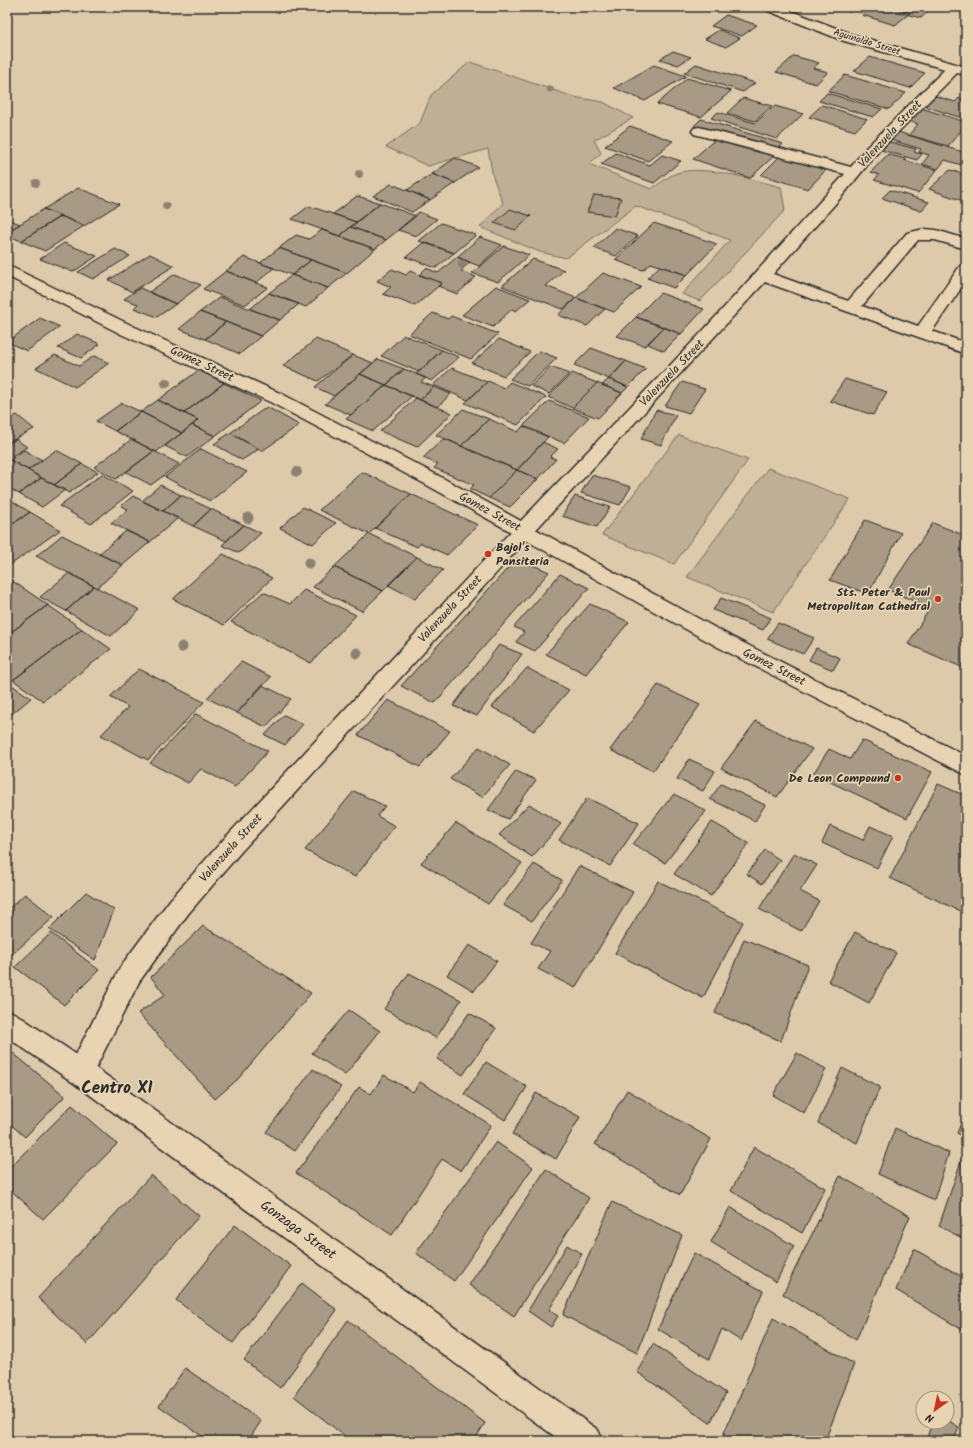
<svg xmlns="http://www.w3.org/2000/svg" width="973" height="1448" font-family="Kalam,sans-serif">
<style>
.green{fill:#bfaf95;stroke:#756d60}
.building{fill:#a89a84;stroke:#2b2b2b}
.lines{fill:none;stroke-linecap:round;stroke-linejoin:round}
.minor-casing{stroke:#2b2b2b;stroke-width:3}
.major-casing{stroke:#2b2b2b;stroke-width:3}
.minor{fill:#e8d4b2;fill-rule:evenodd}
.major{fill:#e8d4b2;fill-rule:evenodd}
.tree{fill:#8c8170}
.poi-dot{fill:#c8321e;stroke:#e8d4b2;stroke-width:1.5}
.labels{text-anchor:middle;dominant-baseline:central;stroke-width:3.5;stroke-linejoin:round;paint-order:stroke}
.far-street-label{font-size:10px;fill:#2b2b2b;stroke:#e8d4b2}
.street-label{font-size:12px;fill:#2b2b2b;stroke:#e8d4b2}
.poi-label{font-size:12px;font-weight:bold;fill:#2b2b2b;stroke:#e8d4b2;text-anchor:end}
.near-street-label{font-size:14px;fill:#2b2b2b;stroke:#e8d4b2}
.near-quarter-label{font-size:17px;font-weight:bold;fill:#2b2b2b;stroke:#e8d4b2}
</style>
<rect width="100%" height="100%" fill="#ddcaaa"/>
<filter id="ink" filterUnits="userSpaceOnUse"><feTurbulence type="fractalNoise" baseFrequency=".025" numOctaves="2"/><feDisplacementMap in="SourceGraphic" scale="8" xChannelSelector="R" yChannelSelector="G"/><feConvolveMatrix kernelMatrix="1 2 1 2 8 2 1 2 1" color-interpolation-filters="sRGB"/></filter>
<g filter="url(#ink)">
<path class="green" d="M 470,62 L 574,97 L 603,102 L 633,118 L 594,140 L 601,153 L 589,164 L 651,189 C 658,185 665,179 672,175 C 698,162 753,180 781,187 L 785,210 L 700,301 L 682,294 L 730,240 L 636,206 L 566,258 L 540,252 L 480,227 L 503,203 L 493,177 L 488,149 L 428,166 L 386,147 L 420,123 L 431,95 Z
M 679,435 L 748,460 L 674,564 L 602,535 Z
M 768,468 L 850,499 L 773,612 L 687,577 Z"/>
<path class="building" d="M 834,7 L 859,7 L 849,12 Z
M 872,7 L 890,7 L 910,13 L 895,25 L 862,15 Z
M 889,7 L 933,7 L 921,18 L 887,9 Z
M 726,15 L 757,25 L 742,36 L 711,26 Z
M 719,30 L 740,38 L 726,47 L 705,39 Z
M 673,51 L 691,57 L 678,65 L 660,59 Z
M 794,56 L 819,63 L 813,68 L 828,72 L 816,84 L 776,72 Z
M 870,57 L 925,73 L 910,88 L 854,71 Z
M 696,64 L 755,83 L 743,92 L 684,73 Z
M 654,65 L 686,76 L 645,101 L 614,88 Z
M 845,75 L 906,93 L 889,109 L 828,91 Z
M 687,78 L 731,91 L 701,117 L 657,104 Z
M 827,93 L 882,109 L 873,117 L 819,101 Z
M 936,96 L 955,102 L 959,98 L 966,101 L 966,115 L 962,118 L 924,106 Z
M 743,98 L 772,106 L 755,121 L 727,113 Z
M 822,105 L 867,119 L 855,131 L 809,117 Z
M 775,106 L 803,114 L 777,139 L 711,118 L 718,112 L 755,123 Z
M 921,108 L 966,122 L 966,125 L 948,146 L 909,135 L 918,124 L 909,121 Z
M 701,119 L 783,144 L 776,151 L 694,126 Z
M 630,126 L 673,141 L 648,161 L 605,146 Z
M 898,132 L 966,153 L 966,164 L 965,166 L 945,160 L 938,169 L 922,164 L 929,155 L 919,152 L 921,149 L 891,140 Z
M 719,136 L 775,155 L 750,178 L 693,159 Z
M 890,142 L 916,149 L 914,152 L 922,154 L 917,160 L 881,150 Z
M 616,153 L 650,165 L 662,155 L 681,161 L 654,183 L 601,164 Z
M 888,154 L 905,159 L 904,160 L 937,170 L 918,193 L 874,180 L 879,175 L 871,172 Z
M 781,155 L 827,169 L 808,189 L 761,175 Z
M 455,158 L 478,167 L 455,183 L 432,174 Z
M 950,170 L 966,175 L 966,202 L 929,189 Z
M 432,174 L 455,183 L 430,200 L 407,190 Z
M 391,184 L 407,190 L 430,200 L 412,212 L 373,196 Z
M 78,188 L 119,204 L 84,226 L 44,209 Z
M 890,190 L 929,202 L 921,211 L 882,198 Z
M 594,195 L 621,198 L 615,216 L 587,212 Z
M 357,196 L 380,203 L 356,222 L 333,214 Z
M 380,203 L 416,216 L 386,240 L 351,227 Z
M 309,206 L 333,214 L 356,222 L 340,236 L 292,219 Z
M 44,209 L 61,216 L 21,241 L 7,235 L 7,232 Z
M 510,209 L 531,216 L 516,230 L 494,223 Z
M 419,212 L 437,219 L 416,236 L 398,230 Z
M 61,216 L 84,226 L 45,251 L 21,241 Z
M 7,219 L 20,224 L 7,232 Z
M 441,223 L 476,235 L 454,253 L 419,241 Z
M 654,223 L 717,244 L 687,275 L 651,263 L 643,270 L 615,260 Z
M 351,227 L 386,240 L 375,249 L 340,236 Z
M 615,228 L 638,236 L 616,256 L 594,248 Z
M 322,230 L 375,249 L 347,273 L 279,248 L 296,235 L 309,239 Z
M 480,237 L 502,245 L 479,266 L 457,257 Z
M 424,242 L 454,253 L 436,268 L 406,257 Z
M 64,243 L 97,256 L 73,272 L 40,259 Z
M 504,246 L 529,255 L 498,282 L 472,273 Z
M 279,248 L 311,260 L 292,275 L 260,263 Z
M 115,249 L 130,256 L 93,279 L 78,272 Z
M 150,254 L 174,266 L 132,292 L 109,280 Z
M 244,257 L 260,263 L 274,268 L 256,283 L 226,271 Z
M 457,257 L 470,262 L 461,271 L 476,277 L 457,294 L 438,286 L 442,283 L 419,275 L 426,268 L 438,273 Z
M 533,259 L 564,270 L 546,286 L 576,298 L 563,309 L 502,286 Z
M 311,260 L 347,273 L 328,288 L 292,275 Z
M 660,266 L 687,275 L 674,288 L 647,278 Z
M 392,269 L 406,275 L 410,271 L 442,283 L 415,306 L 383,294 L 391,287 L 377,281 Z
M 226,271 L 256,283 L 268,287 L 245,305 L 203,289 Z
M 603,273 L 641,287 L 614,312 L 576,298 Z
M 175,274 L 201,285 L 176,304 L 149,292 Z
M 292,275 L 328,288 L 306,307 L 269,293 Z
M 496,286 L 530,299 L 516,311 L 512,309 L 493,327 L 462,315 Z
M 140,288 L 176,304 L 157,317 L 134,308 L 138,304 L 124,299 Z
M 269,293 L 299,304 L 280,320 L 250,309 Z
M 660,293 L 704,309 L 681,334 L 636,317 Z
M 220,297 L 250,309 L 280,320 L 261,336 L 200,312 Z
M 576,298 L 605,309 L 587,326 L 558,315 Z
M 200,312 L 226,322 L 205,339 L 179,329 Z
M 433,313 L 448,319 L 451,316 L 498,334 L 471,359 L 409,334 Z
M 636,317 L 664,327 L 645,346 L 617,336 Z
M 40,318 L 60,327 L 27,351 L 7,342 Z
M 226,322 L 261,336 L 240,354 L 205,339 Z
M 664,327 L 681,334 L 664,351 L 648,344 Z
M 77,334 L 100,344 L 81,358 L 58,348 Z
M 404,335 L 442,350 L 419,372 L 381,356 Z
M 316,339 L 353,355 L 318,381 L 283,366 Z
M 499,339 L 530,352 L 504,376 L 472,363 Z
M 591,348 L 626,361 L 609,379 L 574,365 Z
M 442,350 L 459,357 L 432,381 L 416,374 Z
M 539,351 L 557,358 L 528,386 L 510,379 Z
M 55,355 L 79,366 L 94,356 L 109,363 L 75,387 L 36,368 Z
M 353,355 L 373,363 L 334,396 L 315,387 Z
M 378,359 L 404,369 L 386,385 L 360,374 Z
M 626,361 L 646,369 L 628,387 L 609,379 Z
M 551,367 L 569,374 L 549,394 L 531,386 Z
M 452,368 L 487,382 L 468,400 L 433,385 Z
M 404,369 L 426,378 L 421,382 L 434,387 L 420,400 L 386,385 Z
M 199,370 L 224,383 L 184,413 L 158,400 Z
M 572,373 L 597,383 L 572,408 L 548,397 Z
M 360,374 L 386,385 L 351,415 L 325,404 Z
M 609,379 L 628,387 L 622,393 L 602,385 Z
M 845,379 L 887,392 L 873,415 L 830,401 Z
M 488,381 L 504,388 L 510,382 L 546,397 L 518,425 L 465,403 Z
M 682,382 L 705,389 L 689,413 L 665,406 Z
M 224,383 L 261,401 L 215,436 L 192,425 L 198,420 L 184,413 Z
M 597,383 L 622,393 L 598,418 L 572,408 Z
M 386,385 L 412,396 L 373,431 L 346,419 Z
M 434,387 L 451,394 L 437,407 L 420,400 Z
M 416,398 L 452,413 L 417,447 L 380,431 Z
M 158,400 L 198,420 L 182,433 L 141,412 Z
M 549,401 L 589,417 L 564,443 L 523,426 Z
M 122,403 L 141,412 L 115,431 L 96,421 Z
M 267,407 L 299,425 L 262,451 L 230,433 Z
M 463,409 L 489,419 L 461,446 L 436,435 Z
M 656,410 L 676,415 L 661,445 L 641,439 Z
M 141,412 L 182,433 L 156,452 L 115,431 Z
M 17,415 L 34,429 L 7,443 L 7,420 Z
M 489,419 L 518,432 L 523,426 L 548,437 L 517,470 L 461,446 Z
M 192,425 L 215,436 L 187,457 L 165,446 Z
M 230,433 L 259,449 L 242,460 L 214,444 Z
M 444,438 L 461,446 L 517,470 L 489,498 L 470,489 L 474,485 L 434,468 L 438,464 L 423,458 Z
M 16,439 L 27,447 L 7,459 L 7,445 Z
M 132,439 L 154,451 L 116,479 L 94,467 Z
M 543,442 L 558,449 L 550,457 L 556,459 L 538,479 L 517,470 Z
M 201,449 L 247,472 L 210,501 L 165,477 Z
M 24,450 L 42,460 L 28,470 L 10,460 Z
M 56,450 L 82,464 L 54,485 L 28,470 Z
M 154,451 L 179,464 L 151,485 L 126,472 Z
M 10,460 L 28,470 L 41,478 L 19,494 L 7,487 L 7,462 Z
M 82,464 L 98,472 L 69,493 L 54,485 Z
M 517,470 L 538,479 L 510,507 L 489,498 Z
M 362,472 L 411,494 L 369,534 L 319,510 Z
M 102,474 L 133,491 L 91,524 L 59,506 Z
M 592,475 L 631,487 L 620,505 L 581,493 Z
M 41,478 L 65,490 L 42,507 L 19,494 Z
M 160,485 L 181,495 L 163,511 L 142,501 Z
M 411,494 L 478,525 L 447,555 L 421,543 L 417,547 L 375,528 Z
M 181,495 L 211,509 L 193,526 L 163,511 Z
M 133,496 L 163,511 L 178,518 L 150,542 L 111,523 L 128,509 L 121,506 Z
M 575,496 L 610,507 L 597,527 L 562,516 Z
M 7,498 L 30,512 L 7,528 Z
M 303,507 L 336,523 L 313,544 L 280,528 Z
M 211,509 L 244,525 L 226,541 L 193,526 Z
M 30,512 L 60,530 L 10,565 L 7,563 L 7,528 Z
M 865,520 L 901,533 L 868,594 L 830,580 Z
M 933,523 L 966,536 L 966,669 L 908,644 L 930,608 L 888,590 Z
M 244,525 L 261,533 L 239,553 L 222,545 Z
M 126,531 L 150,542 L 123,565 L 99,554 Z
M 369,534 L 417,557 L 383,591 L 334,567 Z
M 62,535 L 99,554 L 123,565 L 97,588 L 36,556 Z
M 223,554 L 272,578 L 224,625 L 173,599 Z
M 417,557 L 443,570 L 415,599 L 388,585 Z
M 517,558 L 549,572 L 435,703 L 401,686 Z
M 334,567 L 383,591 L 362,611 L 313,587 Z
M 69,573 L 94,586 L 66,611 L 40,597 Z
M 560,574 L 589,588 L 535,651 L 516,642 L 524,632 L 514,627 Z
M 7,577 L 14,582 L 7,588 Z
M 14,582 L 48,605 L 7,635 L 7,588 Z
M 94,586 L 140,610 L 111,636 L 66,611 Z
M 304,590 L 356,615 L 311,663 L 231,622 L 263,592 L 290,604 Z
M 721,598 L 771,618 L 763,630 L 713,610 Z
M 590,604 L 629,622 L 586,674 L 546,654 Z
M 48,605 L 82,629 L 13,680 L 7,675 L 7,635 Z
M 778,623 L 814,638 L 803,654 L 767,639 Z
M 82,629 L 111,649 L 43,701 L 13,680 Z
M 499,645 L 522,654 L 477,716 L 453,706 Z
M 816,648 L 840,658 L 833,670 L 809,660 Z
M 241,662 L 271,677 L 237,713 L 207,698 Z
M 527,668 L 569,690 L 534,731 L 492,707 Z
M 139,669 L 204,702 L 148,760 L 101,735 L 128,707 L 110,697 Z
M 7,682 L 31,698 L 7,718 Z
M 262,685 L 291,699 L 266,727 L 237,713 Z
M 658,685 L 700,705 L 653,771 L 610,750 Z
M 388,700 L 450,731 L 420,767 L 358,735 Z
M 196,714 L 268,751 L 235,787 L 201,769 L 188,783 L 150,763 Z
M 284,715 L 303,724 L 285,745 L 265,735 Z
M 756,721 L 812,749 L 777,797 L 721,768 Z
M 862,740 L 932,772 L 907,818 L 813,774 L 829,749 L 850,759 Z
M 479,747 L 510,765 L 482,797 L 450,779 Z
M 689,759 L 715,771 L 703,791 L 677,779 Z
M 516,771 L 536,780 L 508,819 L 488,810 Z
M 721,784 L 765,805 L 755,821 L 710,799 Z
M 938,784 L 966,796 L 966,904 L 962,912 L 890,878 Z
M 354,791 L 385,806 L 377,816 L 395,826 L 355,877 L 305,850 Z
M 674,794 L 706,811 L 665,863 L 633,844 Z
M 587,798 L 639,823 L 610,866 L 559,840 Z
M 529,804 L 561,824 L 532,857 L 499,835 Z
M 712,822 L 749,843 L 711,896 L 674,874 Z
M 456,823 L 522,863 L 488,904 L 421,863 Z
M 830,826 L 863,840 L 870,826 L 893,836 L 877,868 L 822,843 Z
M 765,850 L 780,860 L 762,884 L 747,874 Z
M 794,853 L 817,865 L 800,891 L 819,901 L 801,931 L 759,909 Z
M 534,864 L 562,880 L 532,921 L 503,905 Z
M 579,866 L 633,892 L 575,988 L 538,969 L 550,951 L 531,943 Z
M 658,881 L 743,922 L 703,998 L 615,953 Z
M 86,892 L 114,910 L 95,960 L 49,929 Z
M 25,894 L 54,917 L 7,959 L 7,910 Z
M 203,926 L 311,993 L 238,1079 L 215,1099 L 138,1013 L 165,995 L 151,977 Z
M 855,932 L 896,953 L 869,1003 L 828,981 Z
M 51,933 L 99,970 L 64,1005 L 15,967 Z
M 744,939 L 808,965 L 781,1041 L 715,1013 Z
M 469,945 L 497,961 L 474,991 L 447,975 Z
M 409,973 L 461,1000 L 436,1038 L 384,1009 Z
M 349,1010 L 380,1031 L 345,1075 L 312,1053 Z
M 469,1013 L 496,1028 L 463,1075 L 437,1059 Z
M 7,1048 L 65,1096 L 25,1137 L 7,1121 Z
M 797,1053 L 826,1069 L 804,1113 L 773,1095 Z
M 486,1062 L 527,1087 L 505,1120 L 464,1094 Z
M 842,1068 L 880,1087 L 857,1143 L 818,1123 Z
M 313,1069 L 341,1087 L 295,1151 L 266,1132 Z
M 384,1075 L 413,1092 L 420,1082 L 491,1125 L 461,1171 L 442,1159 L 392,1235 L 296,1173 L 359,1087 L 371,1094 Z
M 627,1090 L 711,1139 L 680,1195 L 595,1144 Z
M 536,1093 L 580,1117 L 556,1159 L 512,1134 Z
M 72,1105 L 117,1144 L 43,1219 L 7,1187 L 7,1170 Z
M 966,1111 L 966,1138 L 957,1133 Z
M 895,1128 L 949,1153 L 934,1200 L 878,1174 Z
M 496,1142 L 533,1167 L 454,1281 L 416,1253 Z
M 754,1147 L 825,1188 L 802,1233 L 731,1191 Z
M 962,1158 L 966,1160 L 966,1240 L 939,1226 Z
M 546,1169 L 589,1198 L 514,1316 L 469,1285 Z
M 151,1175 L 199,1216 L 87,1344 L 38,1298 Z
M 840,1176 L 910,1216 L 856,1340 L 783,1294 Z
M 612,1202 L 682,1235 L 637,1353 L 563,1315 Z
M 730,1207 L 794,1246 L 776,1282 L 711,1242 Z
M 235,1225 L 291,1266 L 233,1343 L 176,1300 Z
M 567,1245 L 582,1254 L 549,1310 L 558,1316 L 551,1327 L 528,1311 Z
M 914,1249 L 966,1279 L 966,1332 L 896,1290 Z
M 694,1253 L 763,1291 L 741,1341 L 722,1329 L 709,1359 L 658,1329 Z
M 302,1283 L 337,1310 L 280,1388 L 244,1360 Z
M 773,1318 L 854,1364 L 825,1441 L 721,1440 Z
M 348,1320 L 485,1423 L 474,1441 L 351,1441 L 294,1396 Z
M 653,1344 L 726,1393 L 710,1423 L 637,1372 Z
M 185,1368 L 261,1421 L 248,1441 L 209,1441 L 159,1406 Z
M 947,1420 L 959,1427 L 954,1441 L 926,1441 L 932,1422 L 947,1422 Z
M 857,1435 L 867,1441 L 855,1441 Z"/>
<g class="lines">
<defs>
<path id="minor" d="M 764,7 L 781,7 L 854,35 L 966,67 L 966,75 L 957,73 L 877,153 L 843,195 L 773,274 L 848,301 L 907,233 L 924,229 L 936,230 L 966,239 L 966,249 L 935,240 L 918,240 L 862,306 L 918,326 L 960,266 L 966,264 L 966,281 L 932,331 L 966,343 L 966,354 L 765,282 L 530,536 L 240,853 L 188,914 L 139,982 L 89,1081 L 80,1084 L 71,1081 L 67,1072 L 121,966 L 170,900 L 224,839 L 516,526 L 701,333 L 845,174 L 694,134 L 692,131 L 694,128 L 699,127 L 851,167 L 867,147 L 945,69 L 844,41 L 766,10 Z"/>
<path id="major" d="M 7,265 L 135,327 L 282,394 L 439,476 L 732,637 L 966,756 L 966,775 L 718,647 L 425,484 L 270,402 L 123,335 L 7,276 Z
M 7,1010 L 16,1014 L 89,1063 L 598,1430 L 603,1441 L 561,1441 L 71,1081 L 7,1037 Z"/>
</defs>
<use href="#minor" class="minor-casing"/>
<use href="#major" class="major-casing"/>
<use href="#minor" class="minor"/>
<use href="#major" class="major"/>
</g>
<g class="tree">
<circle cx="550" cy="89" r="3.5"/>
<circle cx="359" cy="174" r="4"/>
<circle cx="36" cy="183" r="4"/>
<circle cx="166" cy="206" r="4"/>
<circle cx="462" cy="264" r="4.5"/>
<circle cx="166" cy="383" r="5"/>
<circle cx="297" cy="472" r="5"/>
<circle cx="248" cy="518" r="5.5"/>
<circle cx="309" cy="563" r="5.5"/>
<circle cx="182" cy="647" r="5.5"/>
<circle cx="357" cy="653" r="5.5"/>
</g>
</g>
<g class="poi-dot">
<circle cx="488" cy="554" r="4"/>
<circle cx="938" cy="599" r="4"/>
<circle cx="898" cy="778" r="4"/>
</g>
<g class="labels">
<g class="far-street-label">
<text transform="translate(867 42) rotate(17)">Aguinaldo Street</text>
</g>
<g class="street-label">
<text transform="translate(890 134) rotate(-47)">Valenzuela Street</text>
<text transform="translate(202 364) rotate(25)">Gomez Street</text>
<text transform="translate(672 373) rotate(-46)">Valenzuela Street</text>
<text transform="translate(490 512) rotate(29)">Gomez Street</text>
<text transform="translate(450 609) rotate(-47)">Valenzuela Street</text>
<text transform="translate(774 667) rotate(27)">Gomez Street</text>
<text transform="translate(231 848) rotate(-48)">Valenzuela Street</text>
</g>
<g class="poi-label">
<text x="496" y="547" text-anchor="start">Bajol's<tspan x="496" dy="14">Pansiteria</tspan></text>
<text x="930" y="592">Sts. Peter &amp; Paul<tspan x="930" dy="14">Metropolitan Cathedral</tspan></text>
<text x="890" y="778">De Leon Compound</text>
</g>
<g class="near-street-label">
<text transform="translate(298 1230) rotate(36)">Gonzaga Street</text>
</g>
<g class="near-quarter-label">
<text x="117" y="1088">Centro XI</text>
</g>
</g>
<rect width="973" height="1448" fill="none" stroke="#e8d4b2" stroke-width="24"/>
<rect x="12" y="12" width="949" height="1424" fill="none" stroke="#2b2b2b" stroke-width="1.5" filter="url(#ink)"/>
<g transform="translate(935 1410) rotate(213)"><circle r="19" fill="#e8d4b2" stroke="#9c907c"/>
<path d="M0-3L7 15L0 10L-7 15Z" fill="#c8321e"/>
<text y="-6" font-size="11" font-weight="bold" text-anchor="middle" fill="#2b2b2b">N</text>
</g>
</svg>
